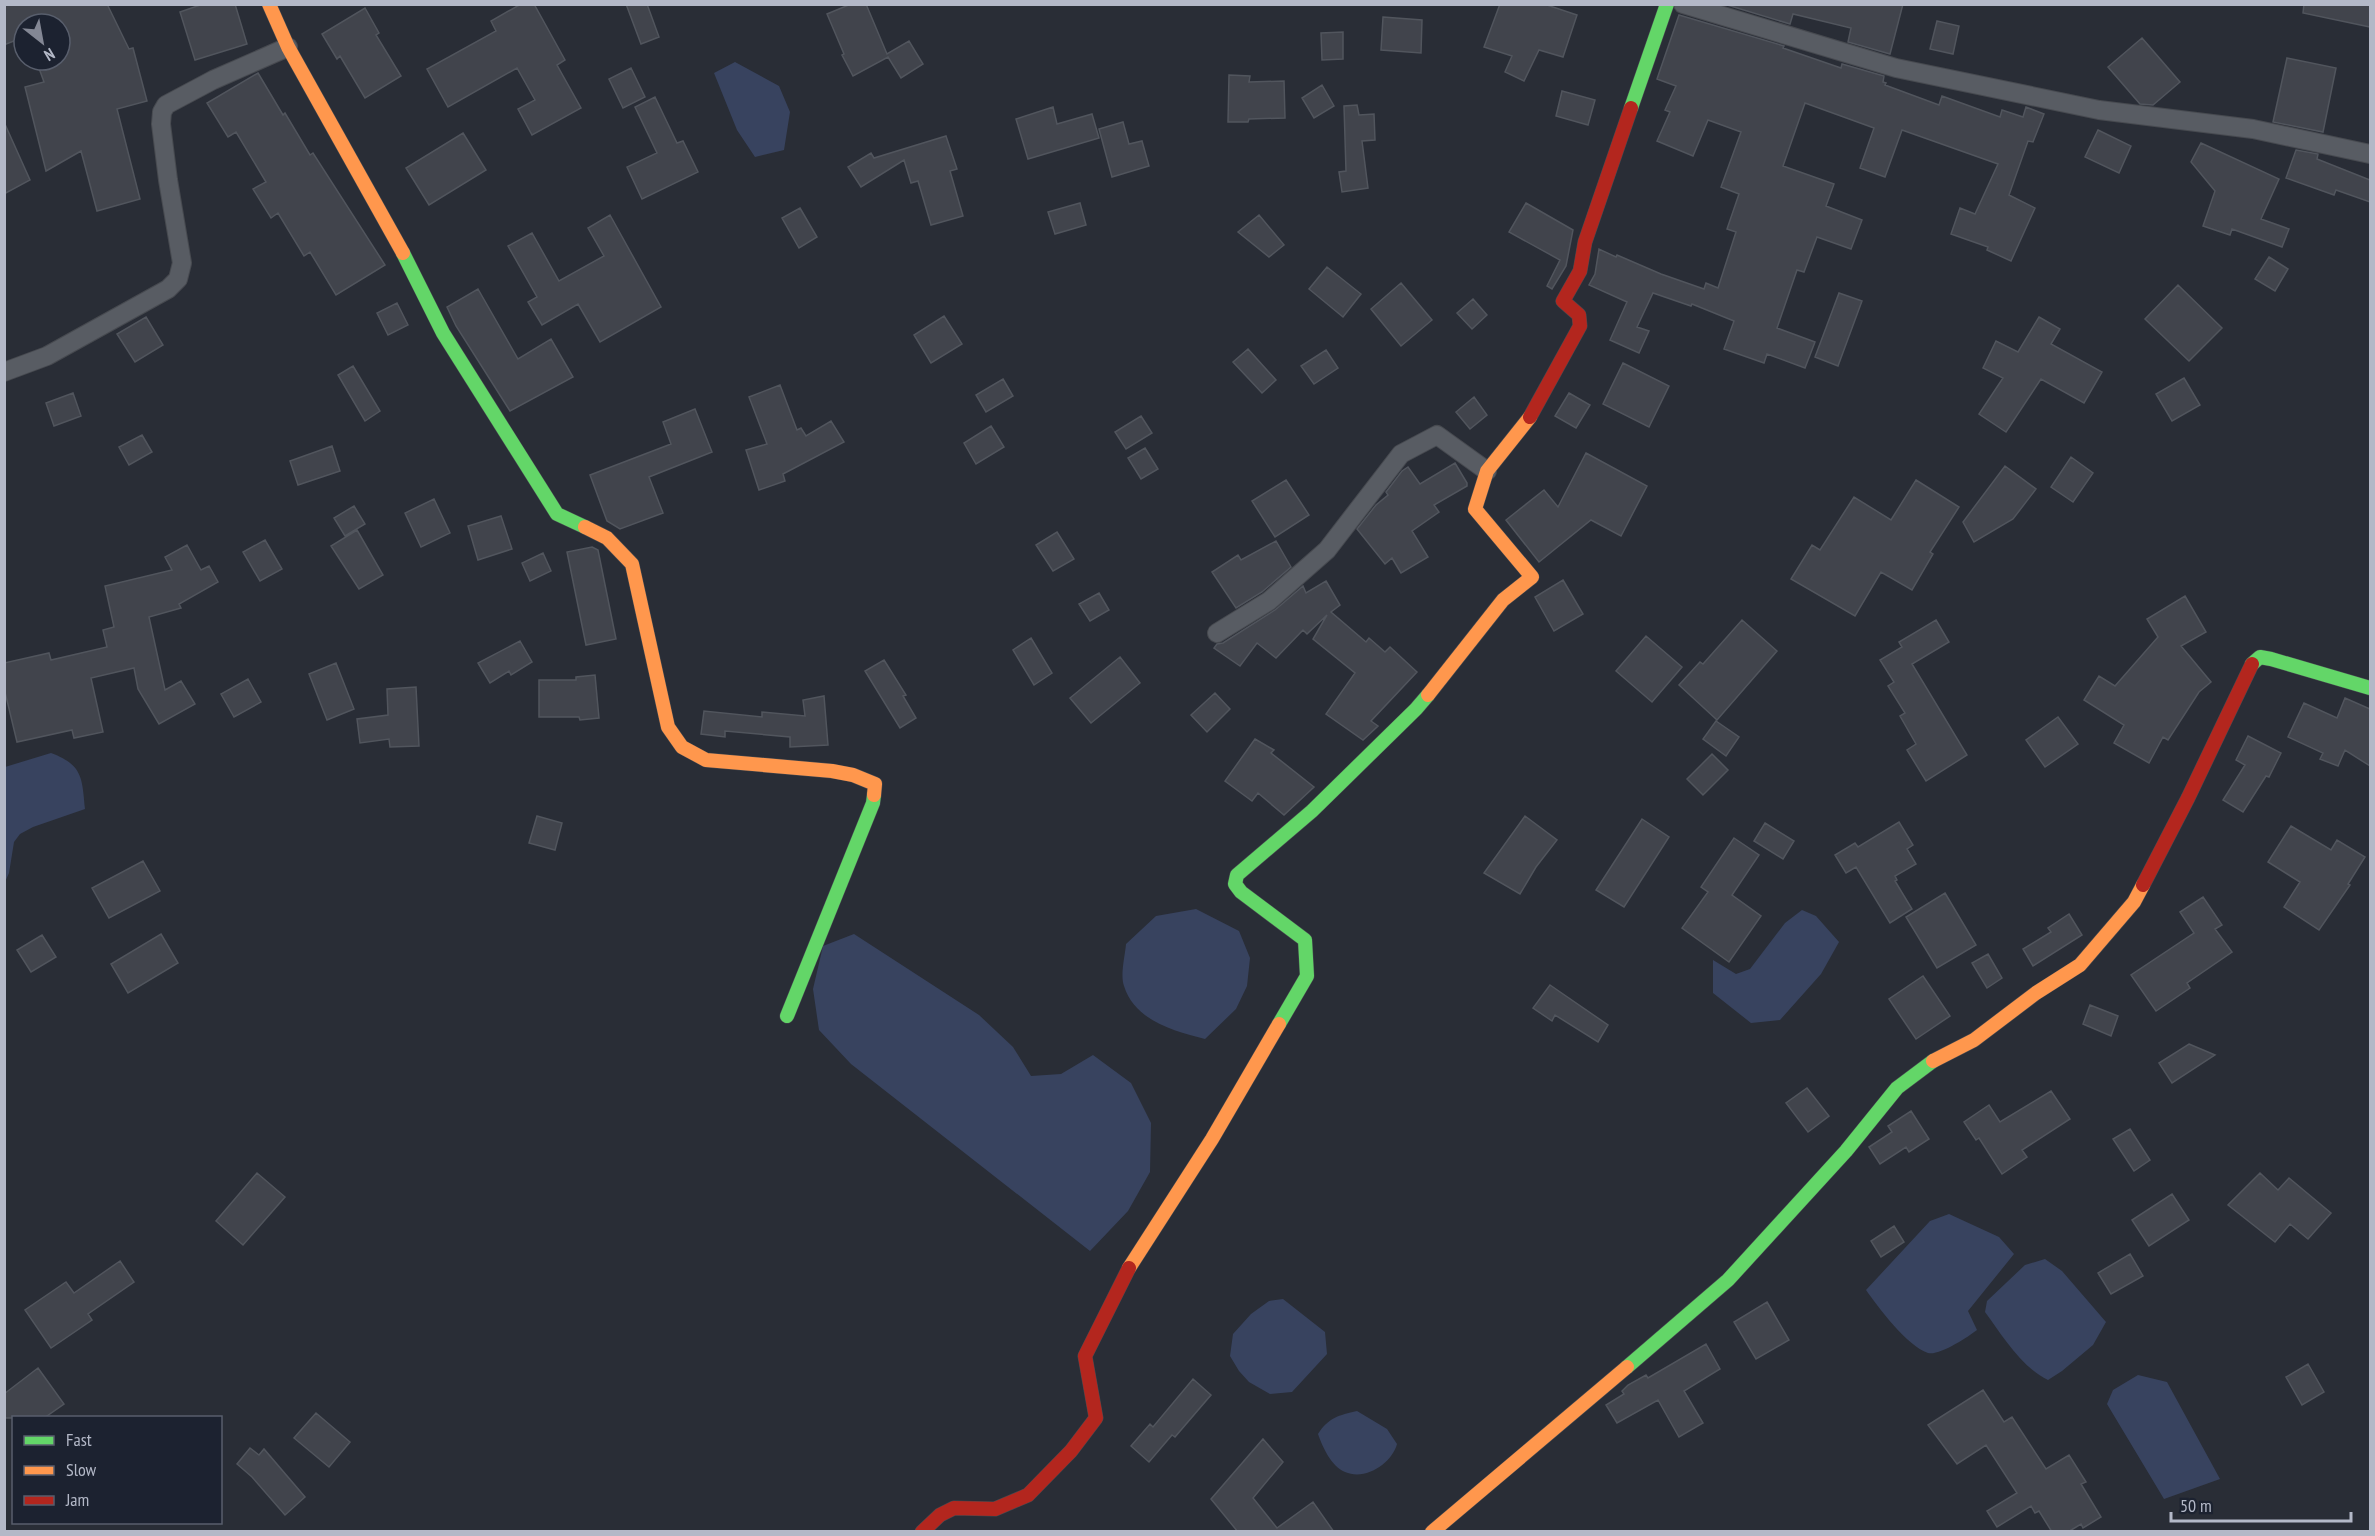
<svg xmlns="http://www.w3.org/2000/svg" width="2375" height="1536" font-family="'PT Sans Narrow',sans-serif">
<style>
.water{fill:#38435f}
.building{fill:#41444c;stroke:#51555d;stroke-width:1.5}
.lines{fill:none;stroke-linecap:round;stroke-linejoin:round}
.street-casing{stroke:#474a50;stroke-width:20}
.fast-casing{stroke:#474a50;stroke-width:15}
.slow-casing{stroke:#474a50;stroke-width:15}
.jam-casing{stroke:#474a50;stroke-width:15}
.street{stroke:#585c63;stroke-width:18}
.fast{stroke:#63d668;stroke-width:14}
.slow{stroke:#ff974d;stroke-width:14}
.jam{stroke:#b3261e;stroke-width:14}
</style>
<rect width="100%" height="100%" fill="#292d36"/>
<path class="water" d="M 735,62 L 779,86 L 790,112 L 784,150 L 755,157 L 737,130 L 714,73 Z
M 51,753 C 83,765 82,778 85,809 L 33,827 L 20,834 L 14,842 L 9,873 L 5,882 L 5,767 Z
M 1196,909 L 1239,931 L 1250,958 L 1247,986 L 1236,1009 L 1205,1039 C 1174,1031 1135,1021 1124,986 C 1120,975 1125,956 1126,944 L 1156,916 Z
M 1802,910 L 1816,916 L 1839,942 L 1821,974 L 1780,1020 L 1751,1023 L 1713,993 L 1713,960 L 1736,974 L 1750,969 L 1785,923 Z
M 854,934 L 979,1015 L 1013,1047 L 1031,1076 L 1061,1074 L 1093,1055 L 1131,1083 L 1151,1123 L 1150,1172 L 1128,1211 L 1090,1251 L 851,1064 L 819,1030 L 813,989 L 823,946 Z
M 1949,1214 L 1999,1237 L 2014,1254 L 1968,1311 L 1977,1330 C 1968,1337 1939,1356 1928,1353 C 1907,1346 1878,1307 1866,1290 L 1930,1221 Z
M 2045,1259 L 2062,1271 L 2106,1322 L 2093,1345 L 2062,1371 L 2048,1380 C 2021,1367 2002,1335 1985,1312 L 1987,1301 L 2025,1265 Z
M 1283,1299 L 1325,1332 L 1327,1354 L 1292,1392 L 1270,1394 L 1249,1382 L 1239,1371 L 1230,1356 L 1233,1334 L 1251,1314 L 1269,1301 Z
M 2138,1375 L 2167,1382 L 2220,1479 L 2164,1499 L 2107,1404 L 2113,1390 Z
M 1357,1411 L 1387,1429 L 1397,1444 C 1392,1463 1366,1481 1345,1472 C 1331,1466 1323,1448 1318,1434 C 1328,1418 1339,1415 1357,1411 Z"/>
<path class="building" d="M 4,4 L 107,4 L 129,49 L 133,48 L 147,101 L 117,109 L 140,199 L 97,211 L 81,151 L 46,171 L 25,87 L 44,82 L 36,60 L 60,60 L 60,24 L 24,24 L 24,37 L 4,45 Z
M 203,4 L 235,4 L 247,44 L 195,60 L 180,12 Z
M 521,4 L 534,4 L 565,60 L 557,65 L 581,108 L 532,135 L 518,109 L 535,100 L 517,68 L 448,107 L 427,69 L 496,31 L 491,21 Z
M 626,4 L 647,4 L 659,37 L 641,44 Z
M 851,4 L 866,4 L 887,54 L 909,41 L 923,64 L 901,78 L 888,57 L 853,76 L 842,55 L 844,54 L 827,14 Z
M 1500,4 L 1544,4 L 1577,15 L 1563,57 L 1539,50 L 1524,81 L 1505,72 L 1512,56 L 1484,47 Z
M 1724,4 L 1903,4 L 1890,54 L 1848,42 L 1851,28 L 1793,14 L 1790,24 Z
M 2304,4 L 2370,4 L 2370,27 L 2303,13 Z
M 365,8 L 379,33 L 376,35 L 401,76 L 365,98 L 340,56 L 337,59 L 322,34 Z
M 1679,15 L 1784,46 L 1783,48 L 1841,68 L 1842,64 L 1884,76 L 1883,82 L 1886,83 L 1885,85 L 1939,105 L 1942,96 L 2000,117 L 2002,110 L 2023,117 L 2026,107 L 2044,114 L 2033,142 L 2028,141 L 2009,195 L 2035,208 L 2011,261 L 1987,250 L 1988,247 L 1951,234 L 1960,208 L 1975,214 L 1998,164 L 1902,130 L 1885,177 L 1860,168 L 1874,128 L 1805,103 L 1783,166 L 1834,184 L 1826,206 L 1862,220 L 1851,249 L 1817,237 L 1804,272 L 1797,270 L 1777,328 L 1815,342 L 1805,368 L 1767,354 L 1764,363 L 1724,349 L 1734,321 L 1692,304 L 1691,306 L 1653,293 L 1637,327 L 1649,331 L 1639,353 L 1610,340 L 1627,302 L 1589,285 L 1595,274 L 1599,249 L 1616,257 L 1617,255 L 1661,274 L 1704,289 L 1706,283 L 1718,288 L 1736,232 L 1727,229 L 1739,194 L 1721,187 L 1741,132 L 1708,120 L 1693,156 L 1657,141 L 1670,112 L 1665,110 L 1676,86 L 1657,79 Z
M 1383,17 L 1422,20 L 1421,53 L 1381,50 Z
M 1937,21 L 1959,26 L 1953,54 L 1930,49 Z
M 1343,32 L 1343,59 L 1322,60 L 1321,33 Z
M 2142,38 L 2180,82 L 2153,105 L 2140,104 L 2108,67 Z
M 2287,58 L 2336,68 L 2323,132 L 2273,122 Z
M 631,68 L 645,97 L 623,108 L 609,79 Z
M 258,73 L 283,115 L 285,113 L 310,155 L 313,153 L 385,265 L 336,295 L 310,252 L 304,256 L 278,213 L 271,218 L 253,189 L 266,182 L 236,132 L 228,137 L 207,103 Z
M 1229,75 L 1250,76 L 1249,82 L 1284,81 L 1285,118 L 1249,119 L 1248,122 L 1228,122 Z
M 1322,85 L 1334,106 L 1314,118 L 1302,98 Z
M 1562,91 L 1595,100 L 1588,125 L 1556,116 Z
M 655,97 L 677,143 L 683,141 L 698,172 L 642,199 L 627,167 L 657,153 L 635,107 Z
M 1357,105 L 1359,115 L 1374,114 L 1375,140 L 1362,141 L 1368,188 L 1342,192 L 1339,172 L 1346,171 L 1344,106 Z
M 1053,107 L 1057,124 L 1092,114 L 1099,138 L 1028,159 L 1016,119 Z
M 4,122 L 30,180 L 4,194 Z
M 1123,122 L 1129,144 L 1142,141 L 1149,166 L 1112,177 L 1099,129 Z
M 2098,130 L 2131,146 L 2119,173 L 2085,157 Z
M 463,133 L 486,170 L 429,205 L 406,168 Z
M 946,136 L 957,169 L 950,171 L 963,216 L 931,225 L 918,181 L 911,183 L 904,160 L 861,187 L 848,167 L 871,153 L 874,158 Z
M 2201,143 L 2279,179 L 2261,219 L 2289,229 L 2282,247 L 2232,229 L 2230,235 L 2203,226 L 2215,191 L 2191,162 Z
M 2296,150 L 2318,154 L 2317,159 L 2370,180 L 2370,202 L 2336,190 L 2334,195 L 2286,178 Z
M 1080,203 L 1086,225 L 1055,234 L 1048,212 Z
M 1526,203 L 1573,230 L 1566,266 L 1552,289 L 1547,286 L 1560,260 L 1509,232 Z
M 800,208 L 817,237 L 799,248 L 782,218 Z
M 610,215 L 661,307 L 600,342 L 578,304 L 542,325 L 528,302 L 537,297 L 508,246 L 532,233 L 559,281 L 604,256 L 588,228 Z
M 1259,215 L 1284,245 L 1269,257 L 1238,232 Z
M 2269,257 L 2288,269 L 2275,291 L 2255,279 Z
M 1327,267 L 1361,294 L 1343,317 L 1309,289 Z
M 1401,283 L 1432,320 L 1401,346 L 1371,309 Z
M 2178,285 L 2222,328 L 2189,361 L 2145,319 Z
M 478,289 L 518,359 L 551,339 L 573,377 L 510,411 L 456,326 L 447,307 Z
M 1839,293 L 1862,301 L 1838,366 L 1815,357 Z
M 1473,299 L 1487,315 L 1472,329 L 1457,313 Z
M 397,303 L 408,325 L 388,335 L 377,313 Z
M 944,316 L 962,344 L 931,363 L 914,335 Z
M 146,317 L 163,345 L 135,362 L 117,334 Z
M 2039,317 L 2060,329 L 2051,344 L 2102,372 L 2084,403 L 2041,379 L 2006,432 L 1979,414 L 2003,378 L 1983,368 L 1996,341 L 2018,352 Z
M 1248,349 L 1276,380 L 1262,393 L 1233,362 Z
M 1326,350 L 1338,368 L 1314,384 L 1301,366 Z
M 1623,363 L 1669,386 L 1649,427 L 1603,404 Z
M 353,366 L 380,411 L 365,421 L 338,375 Z
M 2184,378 L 2200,405 L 2172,421 L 2156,394 Z
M 1003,379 L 1013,396 L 986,412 L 976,395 Z
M 780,385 L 797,430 L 801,428 L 806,436 L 831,421 L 844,442 L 783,474 L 785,481 L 759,490 L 746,450 L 767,444 L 749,397 Z
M 73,393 L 81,416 L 54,426 L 46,403 Z
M 1569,393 L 1590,405 L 1576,428 L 1555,416 Z
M 1474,397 L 1487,415 L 1470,429 L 1456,412 Z
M 695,409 L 712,452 L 649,477 L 663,513 L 620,529 L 607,521 L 590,475 L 671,444 L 663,422 Z
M 1141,416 L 1152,433 L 1126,449 L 1115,432 Z
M 991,426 L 1004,447 L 976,464 L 964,443 Z
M 142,435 L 152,452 L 129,465 L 119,447 Z
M 332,446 L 340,471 L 298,485 L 290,461 Z
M 1145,448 L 1158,469 L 1141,479 L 1128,458 Z
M 1586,453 L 1647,486 L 1621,536 L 1591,520 L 1539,562 L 1506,520 L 1544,490 L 1558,507 Z
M 2071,457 L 2093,473 L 2073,502 L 2051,487 Z
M 1455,463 L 1467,483 L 1467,486 L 1434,505 L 1439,512 L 1412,531 L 1428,557 L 1401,573 L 1392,558 L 1385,564 L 1357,529 L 1376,505 L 1388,495 L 1386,492 L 1402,471 L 1408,467 L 1420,484 Z
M 2005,466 L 2036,489 L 2013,519 L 1974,542 L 1963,522 Z
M 1286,480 L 1309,515 L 1275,537 L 1252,501 Z
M 1916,480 L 1959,507 L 1930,552 L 1933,554 L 1912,590 L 1881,572 L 1855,616 L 1791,579 L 1812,545 L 1820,550 L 1854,497 L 1891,520 Z
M 434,499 L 450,533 L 421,547 L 405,513 Z
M 354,506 L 365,524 L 345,536 L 334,518 Z
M 501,516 L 512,549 L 478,560 L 468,526 Z
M 357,530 L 383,575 L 359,589 L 331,546 Z
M 1057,532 L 1074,559 L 1053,571 L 1036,545 Z
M 265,540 L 282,569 L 260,581 L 243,552 Z
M 1276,541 L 1291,567 L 1262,592 L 1236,608 L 1212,572 L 1238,555 L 1241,560 Z
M 187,545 L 201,570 L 209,566 L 218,582 L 179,604 L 181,608 L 149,617 L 165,690 L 181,681 L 195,704 L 159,724 L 138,689 L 134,668 L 91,678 L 103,732 L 74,738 L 72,730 L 17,742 L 4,688 L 4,663 L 49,653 L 51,660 L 107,647 L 103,630 L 114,627 L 105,586 L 172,570 L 165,557 Z
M 592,547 L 598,550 L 616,639 L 586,645 L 567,552 Z
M 543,553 L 551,571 L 530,581 L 522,563 Z
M 1563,580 L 1583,614 L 1554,631 L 1535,597 Z
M 1326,581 L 1340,605 L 1331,612 L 1366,642 L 1369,638 L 1385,652 L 1390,647 L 1417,672 L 1371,721 L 1378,726 L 1363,740 L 1326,714 L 1355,673 L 1313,639 L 1327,615 L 1307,634 L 1303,630 L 1276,658 L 1257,643 L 1240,666 L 1214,648 L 1217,644 L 1223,643 L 1275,610 L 1303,586 L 1306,593 Z
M 1099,593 L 1109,610 L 1090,621 L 1079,604 Z
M 2185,596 L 2206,632 L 2181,646 L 2211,682 L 2199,692 L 2168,740 L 2163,737 L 2149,763 L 2114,743 L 2124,725 L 2084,700 L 2099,676 L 2115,686 L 2158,637 L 2147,619 Z
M 1742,620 L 1777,651 L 1717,720 L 1679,685 L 1700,662 L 1703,664 Z
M 1936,620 L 1949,642 L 1912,664 L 1967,755 L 1926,781 L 1907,750 L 1916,744 L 1900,716 L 1905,713 L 1888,686 L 1894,682 L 1880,660 L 1902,647 L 1899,642 Z
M 1646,636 L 1682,667 L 1652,702 L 1616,671 Z
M 1031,638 L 1052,673 L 1034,685 L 1013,650 Z
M 520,641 L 532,662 L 511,675 L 509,671 L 490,683 L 478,663 Z
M 1120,657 L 1140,683 L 1091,723 L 1070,698 Z
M 884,660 L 906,695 L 903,696 L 916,718 L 900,728 L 865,671 Z
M 336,663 L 354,709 L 327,720 L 309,674 Z
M 595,675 L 599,718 L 580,720 L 579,717 L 539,717 L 539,680 L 576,680 L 576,677 Z
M 248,679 L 261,702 L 234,717 L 221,694 Z
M 416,687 L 419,746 L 390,747 L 389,739 L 360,743 L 357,719 L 388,715 L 387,689 Z
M 1215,693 L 1230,709 L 1207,732 L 1191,715 Z
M 824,696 L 828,745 L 790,747 L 790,737 L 725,731 L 725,737 L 701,734 L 704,711 L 762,717 L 762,712 L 805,716 L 803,700 Z
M 2345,698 L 2370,709 L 2370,766 L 2345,750 L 2338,766 L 2320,759 L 2323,753 L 2288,737 L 2304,703 L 2337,718 Z
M 2058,717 L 2078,744 L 2045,767 L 2026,740 Z
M 1716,721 L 1739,737 L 1726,756 L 1703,739 Z
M 2248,736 L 2281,753 L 2269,777 L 2266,776 L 2243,812 L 2223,800 L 2245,765 L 2236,760 Z
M 1255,739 L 1274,750 L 1271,753 L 1314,787 L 1284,815 L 1258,793 L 1252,801 L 1225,781 Z
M 1712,754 L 1728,770 L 1703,795 L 1687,779 Z
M 537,816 L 562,823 L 555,850 L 529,843 Z
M 1525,816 L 1557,840 L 1536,867 L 1520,894 L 1484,873 Z
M 1642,819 L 1669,837 L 1624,907 L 1596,890 Z
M 1899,822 L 1913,845 L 1907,849 L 1916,864 L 1895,876 L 1897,880 L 1895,881 L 1912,909 L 1890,923 L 1856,867 L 1846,873 L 1835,855 L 1855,843 L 1858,847 Z
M 1765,823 L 1794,841 L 1783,859 L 1754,841 Z
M 2291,826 L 2331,850 L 2337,840 L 2365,857 L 2348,884 L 2350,885 L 2319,930 L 2284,907 L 2300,882 L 2268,862 Z
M 1734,838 L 1759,855 L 1732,895 L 1761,916 L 1729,962 L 1682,928 L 1708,892 L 1701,887 Z
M 143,861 L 160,891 L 109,918 L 92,888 Z
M 1945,893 L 1976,945 L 1937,968 L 1906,917 Z
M 2203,897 L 2222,925 L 2215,929 L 2232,952 L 2187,983 L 2190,988 L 2156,1011 L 2131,975 L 2194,933 L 2180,912 Z
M 2069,914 L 2082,935 L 2033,966 L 2023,949 L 2051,932 L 2048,928 Z
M 161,934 L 178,963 L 128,993 L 111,964 Z
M 42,935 L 56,957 L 31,972 L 17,950 Z
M 1988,954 L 2002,978 L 1987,988 L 1972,963 Z
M 1923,976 L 1950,1016 L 1916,1039 L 1889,999 Z
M 1550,985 L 1608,1025 L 1598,1042 L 1555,1015 L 1552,1021 L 1533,1008 Z
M 2090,1005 L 2118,1016 L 2111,1036 L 2083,1024 Z
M 2189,1044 L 2215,1055 L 2172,1083 L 2159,1063 Z
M 1807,1088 L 1829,1116 L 1808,1132 L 1786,1103 Z
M 2051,1091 L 2070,1119 L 2022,1150 L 2027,1157 L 2002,1174 L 1979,1138 L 1976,1140 L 1964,1122 L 1989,1105 L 2000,1122 Z
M 1911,1111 L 1929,1139 L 1909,1152 L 1906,1147 L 1880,1164 L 1869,1147 L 1892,1132 L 1888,1126 Z
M 2130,1129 L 2150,1160 L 2134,1171 L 2113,1139 Z
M 257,1173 L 285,1197 L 243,1245 L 216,1221 Z
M 2260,1173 L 2278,1190 L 2289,1178 L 2331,1213 L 2308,1239 L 2290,1224 L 2275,1242 L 2228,1205 Z
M 2172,1194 L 2189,1220 L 2149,1246 L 2132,1220 Z
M 1894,1226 L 1904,1242 L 1881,1257 L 1871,1241 Z
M 2130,1254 L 2143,1276 L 2111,1294 L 2098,1273 Z
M 120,1261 L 134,1282 L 88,1314 L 92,1320 L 51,1348 L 25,1310 L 66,1282 L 74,1293 Z
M 1767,1302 L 1789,1340 L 1756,1359 L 1734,1322 Z
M 1706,1344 L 1720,1369 L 1684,1391 L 1703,1423 L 1679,1437 L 1658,1400 L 1617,1423 L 1606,1405 L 1624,1394 L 1622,1391 L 1628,1385 L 1646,1375 L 1648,1378 Z
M 2308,1364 L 2324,1392 L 2302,1405 L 2286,1377 Z
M 38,1368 L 64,1404 L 44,1418 L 4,1418 L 4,1394 Z
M 1193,1379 L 1211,1395 L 1175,1437 L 1172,1435 L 1149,1462 L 1131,1446 L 1150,1424 L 1153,1427 Z
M 1983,1390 L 2004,1422 L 2012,1417 L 2046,1469 L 2069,1455 L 2086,1482 L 2081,1484 L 2101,1517 L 2083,1528 L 2081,1524 L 2068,1532 L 2052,1532 L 2039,1511 L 2035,1513 L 2031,1506 L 1997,1527 L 1987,1511 L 2017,1493 L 1986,1445 L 1957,1464 L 1928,1425 Z
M 316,1413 L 350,1442 L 329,1467 L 294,1438 Z
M 1263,1439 L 1283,1462 L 1253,1498 L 1277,1528 L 1313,1502 L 1334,1532 L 1238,1532 L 1211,1499 Z
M 250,1448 L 259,1455 L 264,1449 L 305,1497 L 285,1515 L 252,1477 L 237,1464 Z"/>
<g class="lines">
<defs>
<path id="street" d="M 1683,4 L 1896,68 L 2099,110 L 2253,129 L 2370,154
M 4,372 L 47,356 L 168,289 L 178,279 L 182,263 L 168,180 L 161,124 L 162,112 L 166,105 L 213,80 L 288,47
M 1217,633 L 1269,601 L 1327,550 L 1401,454 L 1437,435 L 1487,471"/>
<path id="fast" d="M 1631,108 L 1667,4
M 403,253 L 443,333 L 557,514 L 585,527
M 2252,664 L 2260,657 L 2271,659 L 2370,688
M 787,1016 L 873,803 L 874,795
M 1279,1024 L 1307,976 L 1305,940 L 1241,892 L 1235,884 L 1237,875 L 1312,811 L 1416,709 L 1428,695
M 1627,1367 L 1728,1280 L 1846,1151 L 1897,1088 L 1933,1061"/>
<path id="slow" d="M 269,4 L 288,47 L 403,253
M 585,527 L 607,538 L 632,564 L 668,727 L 682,747 L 706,760 L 832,771 L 853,775 L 875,784 L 874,795
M 1428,695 L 1503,600 L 1532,577 L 1475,509 L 1487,471 L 1530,417
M 1933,1061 L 1974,1040 L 2036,993 L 2080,965 L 2134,902 L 2143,885
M 1129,1268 L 1212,1139 L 1279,1024
M 1432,1532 L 1627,1367"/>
<path id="jam" d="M 1530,417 L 1580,326 L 1579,315 L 1563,301 L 1580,271 L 1585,242 L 1631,108
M 2143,885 L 2188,798 L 2252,664
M 922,1532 L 940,1515 L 954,1508 L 995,1509 L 1028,1495 L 1071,1451 L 1096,1418 L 1085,1356 L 1129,1268"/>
</defs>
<use href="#street" class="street-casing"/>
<use href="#fast" class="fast-casing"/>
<use href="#slow" class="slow-casing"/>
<use href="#jam" class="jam-casing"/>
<use href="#street" class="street"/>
<use href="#fast" class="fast"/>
<use href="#slow" class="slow"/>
<use href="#jam" class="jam"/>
</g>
<rect width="2375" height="1536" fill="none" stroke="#b3b8c7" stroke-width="12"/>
<rect x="12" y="1416" width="210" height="108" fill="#1c2230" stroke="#585e6c" stroke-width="1.5"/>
<rect x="24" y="1436" width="30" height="9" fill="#63d668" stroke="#585e6c" stroke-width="1.5"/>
<text x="66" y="1446" font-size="18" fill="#b3b8c7">Fast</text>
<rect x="24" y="1466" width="30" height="9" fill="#ff974d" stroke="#585e6c" stroke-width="1.5"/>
<text x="66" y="1476" font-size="18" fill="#b3b8c7">Slow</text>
<rect x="24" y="1496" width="30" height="9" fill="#b3261e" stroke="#585e6c" stroke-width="1.5"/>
<text x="66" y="1506" font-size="18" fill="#b3b8c7">Jam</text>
<g transform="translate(42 42) rotate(149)"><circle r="28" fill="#1c2230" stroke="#585e6c" stroke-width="1.5"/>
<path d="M0-4.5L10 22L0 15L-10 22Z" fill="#838794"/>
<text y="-9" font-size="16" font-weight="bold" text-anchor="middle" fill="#b3b8c7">N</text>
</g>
<path d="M2171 1512v9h180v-9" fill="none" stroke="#b3b8c7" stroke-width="3"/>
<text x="2180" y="1512" font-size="18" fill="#b3b8c7" stroke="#1c2230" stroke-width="4.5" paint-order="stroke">50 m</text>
</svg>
